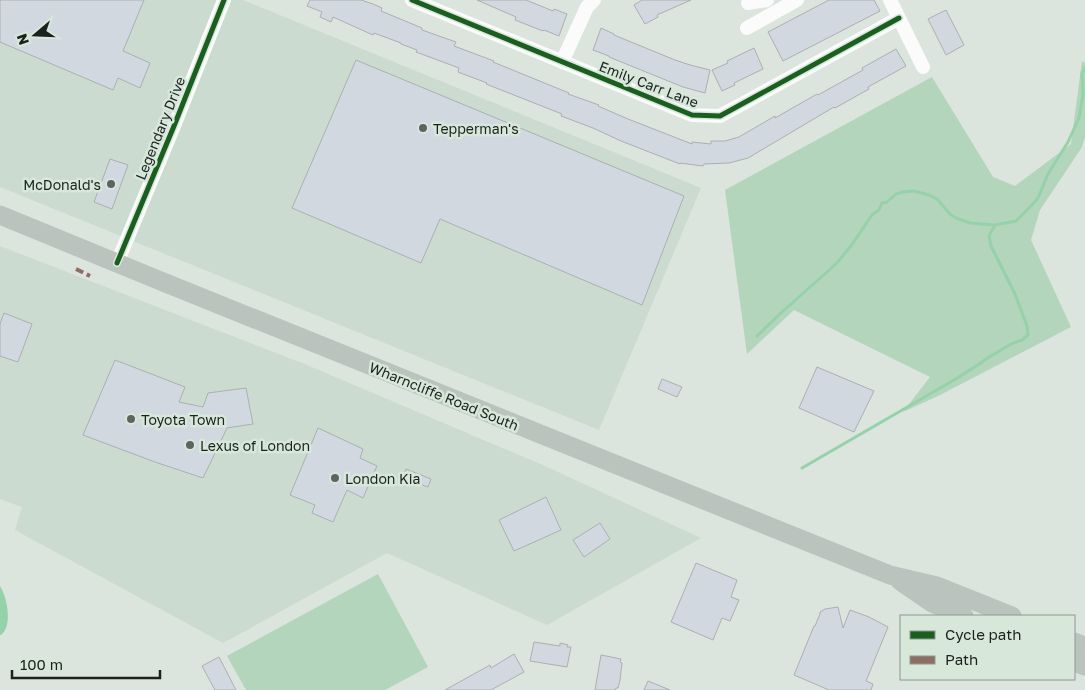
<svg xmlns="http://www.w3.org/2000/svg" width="1085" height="690" font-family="'Golos Text',sans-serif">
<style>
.built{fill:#cbdbcf}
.green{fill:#b2d5bc}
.water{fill:#96d2a9}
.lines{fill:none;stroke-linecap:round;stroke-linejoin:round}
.stream{stroke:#96d2a9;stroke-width:3}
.building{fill:#d2d8df;stroke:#abb0b0}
.minor{stroke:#fafbfa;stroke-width:14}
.major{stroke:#bac3bd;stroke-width:19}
.quiet{stroke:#8d6e63;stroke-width:4;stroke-dasharray:8 4;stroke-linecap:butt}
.cycleway-casing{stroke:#d7e8db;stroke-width:8}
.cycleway{stroke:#1b5e20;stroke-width:5}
.poi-dot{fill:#5e6560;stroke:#d7e8db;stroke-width:2}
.labels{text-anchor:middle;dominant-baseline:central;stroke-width:5;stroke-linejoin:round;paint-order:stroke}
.street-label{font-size:14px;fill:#1b211d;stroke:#d7e8db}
.poi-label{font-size:14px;fill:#1b211d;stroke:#d7e8db;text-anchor:start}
</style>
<rect width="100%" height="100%" fill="#dbe4dd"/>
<path class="built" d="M 0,0 L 243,0 L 701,188 L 599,430 L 0,187 Z
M 0,246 L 307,365 L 545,466 L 701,538 L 547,625 L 387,553 L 223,643 L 15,530 L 22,507 L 0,499 Z"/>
<path class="green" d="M 1082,61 L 1085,63 L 1085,137 L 1082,147 L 1040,210 L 1031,240 L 1071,327 L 940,395 L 903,412 L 930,377 L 794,310 L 747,354 L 725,190 L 932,77 L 993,177 L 1015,186 L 1071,144 Z
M 378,574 L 428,667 L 385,690 L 246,690 L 227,656 Z"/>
<path class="water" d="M 0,586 C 7,597 13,626 1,635 L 0,635 Z"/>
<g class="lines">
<path class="stream" d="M 757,336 L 782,312 L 836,264 L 851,246 L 872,215 L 879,210 L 882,203 L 887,202 L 896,194 L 903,192 L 914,191 L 929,195 L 937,199 L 950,214 L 956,218 L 970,223 L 995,225 L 1016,221 L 1029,208 L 1038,198 L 1048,174 L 1068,142 L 1079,118 L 1083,95 L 1082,73 L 1085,68
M 802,468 L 954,380 L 978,365 L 986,359 L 1011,344 L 1022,340 L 1028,335 L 1027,326 L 1015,294 L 991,246 L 989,236 L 995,225"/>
</g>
<path class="building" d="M 0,0 L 144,0 L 123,51 L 150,63 L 140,88 L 118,78 L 113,90 L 0,42 Z
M 310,0 L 361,0 L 373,4 L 382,8 L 381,11 L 422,28 L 422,30 L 456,42 L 454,46 L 494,61 L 493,62 L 569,93 L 568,94 L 599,105 L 598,106 L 628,119 L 692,144 L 692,142 L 711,144 L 711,141 L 725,141 L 739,137 L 775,116 L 775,118 L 817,94 L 818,95 L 863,70 L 862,68 L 896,49 L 906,66 L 868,87 L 869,89 L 835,108 L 834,107 L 748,158 L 729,163 L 704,164 L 703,166 L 680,163 L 680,164 L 621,141 L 593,128 L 561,116 L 562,114 L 486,84 L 487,83 L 458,72 L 459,68 L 416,52 L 417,50 L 401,44 L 401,43 L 374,33 L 373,35 L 333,17 L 331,22 L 320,17 L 322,12 L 307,6 Z
M 477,0 L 526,0 L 553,11 L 554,9 L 567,14 L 559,36 L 544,30 L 543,31 L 515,20 L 516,17 Z
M 642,0 L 691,0 L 657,15 L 658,17 L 645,24 L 634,5 Z
M 829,0 L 874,0 L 880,11 L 783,61 L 768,32 Z
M 946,10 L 964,45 L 946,55 L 928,19 Z
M 601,28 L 614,34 L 614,35 L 675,60 L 690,65 L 710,70 L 705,93 L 683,87 L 609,57 L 609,56 L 593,50 Z
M 754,48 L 763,69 L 734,83 L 735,85 L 722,91 L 712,70 L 728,63 L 727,61 Z
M 356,60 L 684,196 L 642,305 L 440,219 L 421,263 L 292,208 Z
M 110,159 L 128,165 L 112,209 L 94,202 Z
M 4,313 L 32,324 L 18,362 L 0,356 L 0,324 Z
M 115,360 L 185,387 L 179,402 L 203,407 L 208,393 L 246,388 L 253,424 L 227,428 L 203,478 L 155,462 L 83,435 Z
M 817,367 L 874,391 L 854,432 L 799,408 Z
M 662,379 L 682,387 L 677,397 L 658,389 Z
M 318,428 L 363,449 L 360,458 L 377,466 L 363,498 L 347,490 L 333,522 L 312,513 L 315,505 L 290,495 Z
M 406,469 L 431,479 L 428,487 L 403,478 Z
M 546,497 L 561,530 L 514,551 L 499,520 Z
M 600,523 L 610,539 L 584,557 L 573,540 Z
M 696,563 L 737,580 L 731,597 L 739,600 L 730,621 L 722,618 L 713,640 L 671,622 Z
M 838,607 L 843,628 L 850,610 L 869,617 L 888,627 L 866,681 L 873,684 L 871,690 L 829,690 L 794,675 L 814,626 L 815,626 L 820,614 L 820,612 L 825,609 Z
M 534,642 L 560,646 L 560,643 L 568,645 L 567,647 L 571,647 L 567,667 L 530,661 Z
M 514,654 L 524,672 L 491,690 L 445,690 L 490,665 L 491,668 Z
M 601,655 L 621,659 L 620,662 L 622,663 L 620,680 L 618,688 L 616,688 L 615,690 L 595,690 Z
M 219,657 L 236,690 L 215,690 L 202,666 Z
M 648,681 L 670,690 L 644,690 Z"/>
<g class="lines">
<path class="minor" d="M 412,0 L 692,115 L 720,116 L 899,18
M 890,0 L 923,67
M 748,3 L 767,0
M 747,28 L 797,0
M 562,62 L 587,7 L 594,0
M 117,263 L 174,126 L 224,0"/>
<path class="major" d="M 0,215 C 296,337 593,457 890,575 L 937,586 L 1012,616
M 900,581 L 932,603 L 964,616
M 1074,642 L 1085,646
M 1074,662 L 1085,666"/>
<path class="quiet" d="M 76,269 L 90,276"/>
<defs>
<path id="cycleway" d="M 412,0 L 692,115 L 720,116 L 899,18
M 117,263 L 174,126 L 224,0"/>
</defs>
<use href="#cycleway" class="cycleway-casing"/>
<use href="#cycleway" class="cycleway"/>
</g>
<g class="poi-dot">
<circle cx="423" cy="128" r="5"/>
<circle cx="111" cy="184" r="5"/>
<circle cx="131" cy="419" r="5"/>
<circle cx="190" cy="445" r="5"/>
<circle cx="335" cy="478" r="5"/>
</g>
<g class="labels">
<g class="street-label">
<text transform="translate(649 84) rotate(21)">Emily Carr Lane</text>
<text transform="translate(160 128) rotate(-68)">Legendary Drive</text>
<text transform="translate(444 396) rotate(22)">Wharncliffe Road South</text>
</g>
<g class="poi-label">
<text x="433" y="128">Tepperman's</text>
<text x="101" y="184" text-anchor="end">McDonald's</text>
<text x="141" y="419">Toyota Town</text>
<text x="200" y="445">Lexus of London</text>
<text x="345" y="478">London Kia</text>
</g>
</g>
<rect x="900" y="615" width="175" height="65" fill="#d7e8db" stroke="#8c988f"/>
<rect x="910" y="631" width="25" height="8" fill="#1b5e20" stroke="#8c988f"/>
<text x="945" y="640" font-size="15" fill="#1b211d">Cycle path</text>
<rect x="910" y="656" width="25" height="8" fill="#8d6e63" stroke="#8c988f"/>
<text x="945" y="665" font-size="15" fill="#1b211d">Path</text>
<g transform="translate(35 35) rotate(251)" stroke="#d7e8db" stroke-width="4" paint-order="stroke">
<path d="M0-4L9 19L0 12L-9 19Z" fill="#1b211d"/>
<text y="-8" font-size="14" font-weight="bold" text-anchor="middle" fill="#1b211d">N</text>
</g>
<path d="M12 670v8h148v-8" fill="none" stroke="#1b211d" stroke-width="2.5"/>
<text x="20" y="670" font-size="15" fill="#1b211d" stroke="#d7e8db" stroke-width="4" paint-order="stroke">100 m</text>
</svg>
